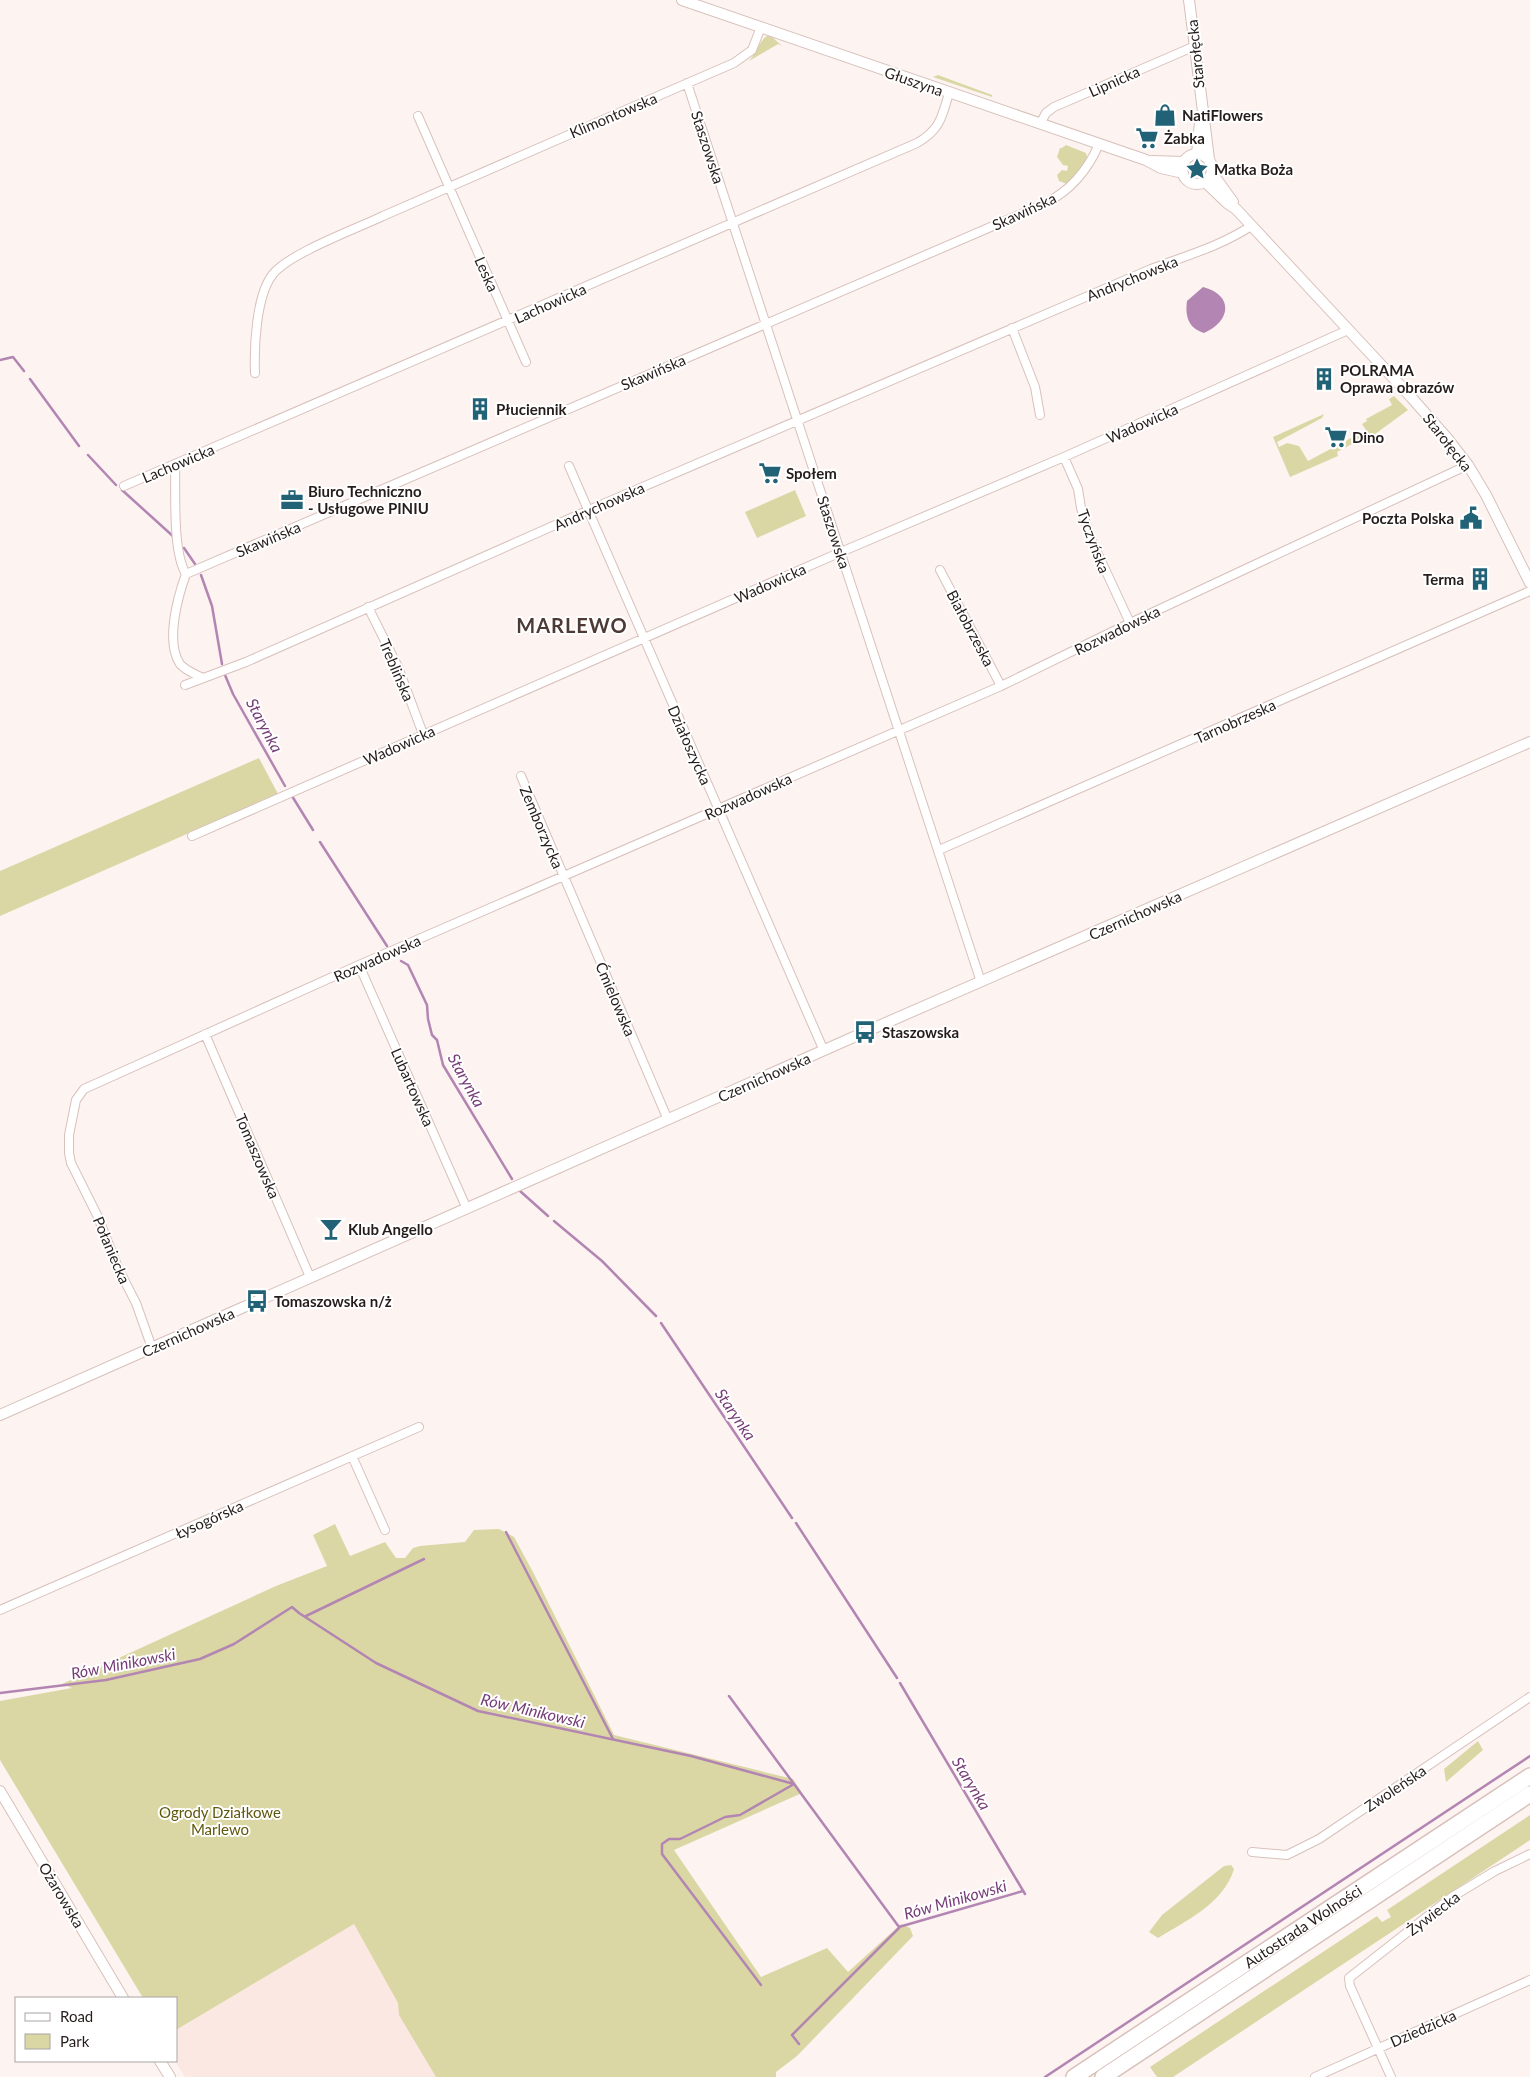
<svg xmlns="http://www.w3.org/2000/svg" width="1530" height="2077" font-family="Lato,sans-serif">
<style>
.built{fill:#fce8e3}
.green{fill:#dbd7a5}
.water{fill:#b285b2}
.lines{fill:none;stroke-linecap:round;stroke-linejoin:round}
.stream{stroke:#b285b2;stroke-width:2.5}
.minor-casing{stroke:#d8c1bb;stroke-width:10}
.tertiary-casing{stroke:#d8c1bb;stroke-width:12}
.motorway-casing{stroke:#d8c1bb;stroke-width:18}
.minor{stroke:#fff;stroke-width:8}
.tertiary{stroke:#fff;stroke-width:10}
.motorway{stroke:#fff;stroke-width:15}
.labels{text-anchor:middle;dominant-baseline:central;stroke-width:4;stroke-linejoin:round;paint-order:stroke}
.street-label{font-size:15px;fill:#251d1b;stroke:#fff}
.poi-label{font-size:15px;font-weight:bold;fill:#251d1b;stroke:#fff;text-anchor:start}
.park-label{font-size:15px;fill:#60580d;stroke:#fff}
.water-label{font-size:16px;font-style:italic;fill:#753c77;stroke:#fff}
.district-label{font-size:20px;font-weight:bold;letter-spacing:1px;fill:#4d3a35;stroke:#fff}
</style>
<rect width="100%" height="100%" fill="#fdf3f1"/>
<path class="built" d="M 354,1924 L 442,2077 L 185,2077 L 175,2061 L 176,2030 Z"/>
<path class="green" d="M 767,36 L 771,36 L 782,46 L 778,44 L 749,61 C 755,55 759,41 767,36 Z
M 938,75 L 992,95 L 992,97 L 933,77 Z
M 1066,145 L 1086,153 L 1087,157 L 1089,158 L 1067,184 L 1059,181 L 1057,175 L 1062,170 L 1067,171 L 1068,166 L 1063,165 L 1057,157 L 1060,148 L 1062,148 Z
M 1394,396 L 1408,410 L 1371,437 L 1369,435 L 1337,452 L 1338,456 L 1290,477 L 1273,437 L 1324,414 L 1322,418 L 1277,442 L 1279,447 L 1287,443 L 1299,446 L 1308,461 L 1366,430 L 1362,424 L 1367,421 L 1366,419 L 1392,405 L 1389,399 Z
M 795,490 L 806,516 L 757,538 L 745,512 Z
M 259,758 L 278,794 L 0,916 L 0,871 Z
M 335,1524 L 350,1556 L 385,1542 L 396,1558 L 405,1558 L 413,1548 L 420,1546 L 465,1542 L 474,1530 L 499,1529 L 514,1537 L 533,1572 L 614,1735 L 793,1779 L 802,1793 L 674,1850 L 761,1977 L 827,1948 L 848,1972 L 901,1924 L 910,1928 L 913,1936 L 797,2056 L 776,2072 L 776,2077 L 436,2077 L 399,2015 L 398,2003 L 354,1924 L 176,2030 L 176,1998 L 143,1998 L 0,1760 L 0,1701 L 72,1688 L 62,1684 L 276,1586 L 327,1566 L 313,1535 Z
M 1478,1741 L 1483,1750 L 1446,1782 L 1444,1769 Z
M 1530,1815 L 1530,1840 L 1173,2077 L 1157,2077 L 1150,2067 L 1377,1916 L 1382,1922 L 1391,1917 L 1387,1910 Z
M 1231,1865 L 1234,1869 C 1224,1903 1186,1921 1158,1938 L 1149,1932 L 1162,1915 L 1224,1866 Z"/>
<path class="water" d="M 1203,287 C 1234,295 1231,321 1204,333 C 1188,328 1185,316 1187,301 Z"/>
<g class="lines">
<path class="stream" d="M 0,360 L 13,357 L 24,371
M 30,379 L 79,446
M 88,455 L 116,485
M 122,490 L 175,538
M 184,548 L 195,564
M 201,575 L 212,606 L 222,664
M 225,675 L 233,694 L 285,786
M 292,796 L 313,830
M 320,842 L 387,946
M 401,961 L 408,965 L 427,1005 L 428,1019 L 432,1035 L 437,1040 L 443,1065 L 512,1179
M 520,1191 L 548,1216
M 554,1221 L 602,1261 L 656,1316
M 661,1323 L 792,1518
M 796,1523 L 897,1678
M 506,1532 L 613,1739
M 306,1616 L 424,1559
M 900,1683 L 1025,1894
M 0,1693 L 106,1680 L 200,1659 L 234,1644 L 292,1607 L 299,1613 L 376,1663 L 478,1711 L 691,1756 L 794,1784 L 899,1927 L 1023,1891
M 729,1696 L 794,1784 L 740,1815 L 725,1817 L 680,1839 L 669,1839 L 662,1844 L 662,1854 L 761,1985
M 799,2044 L 792,2035 L 899,1928
M 1045,2077 L 1530,1756"/>
<defs>
<path id="minor" d="M 687,83 L 981,982
M 418,116 L 526,362
M 1040,124 L 1046,113 L 1054,107 L 1195,46
M 1012,328 L 1035,387 L 1040,415
M 255,373 C 254,347 256,295 273,274 C 290,253 356,229 383,216 C 500,164 617,114 734,63 L 752,50 L 761,27
M 1064,457 L 1078,489 L 1081,508 L 1091,539 L 1130,623
M 175,464 C 176,492 172,551 186,574
M 569,466 L 824,1051
M 124,486 L 917,143 C 940,130 942,117 949,93
M 940,570 L 1001,686
M 186,574 L 1044,204 C 1070,191 1088,170 1099,144
M 186,574 C 178,596 165,642 180,664 C 186,671 195,674 203,678
M 368,607 L 398,667 L 423,734
M 185,685 L 246,662 L 589,510 L 1151,269 C 1185,256 1221,246 1251,226
M 521,776 L 668,1120
M 192,836 L 841,552 L 1064,457 L 1348,330
M 939,850 L 1530,591
M 359,965 L 467,1209
M 205,1034 L 310,1277
M 152,1348 L 136,1303 L 119,1270 L 98,1217 L 71,1163 L 69,1153 L 69,1135 L 76,1100 L 84,1089 L 359,965 L 1001,686 L 1130,623 L 1468,465
M 352,1456 L 385,1530
M 0,1610 L 419,1427
M 1252,1852 L 1287,1855 L 1319,1839 L 1530,1697
M 1315,2077 L 1530,1980
M 1391,2077 L 1350,1986 L 1349,1978 L 1452,1897 L 1495,1871 L 1530,1854"/>
<path id="tertiary" d="M 682,0 L 1146,160 L 1161,168 L 1183,173
M 1189,0 L 1209,159
M1182 169a15 15 0 1 1 30 0a15 15 0 1 1-30 0Z
M 1197,154 L 1200,122
M 1152,161 L 1184,162
M 1212,173 L 1233,202
M 1205,182 L 1227,203 L 1236,209 L 1411,397 L 1447,438 L 1468,465 L 1486,495 L 1530,583
M 0,1415 L 865,1032 L 1530,742
M 0,1791 L 123,1998
M 160,2061 L 170,2077"/>
<g id="motorway">
<path id="s1" d="M 1074,2077 L 1530,1776"/>
<path d="M 1103,2077 L 1530,1794"/>
</g>
</defs>
<use href="#minor" class="minor-casing"/>
<use href="#tertiary" class="tertiary-casing"/>
<use href="#motorway" class="motorway-casing"/>
<use href="#minor" class="minor"/>
<use href="#tertiary" class="tertiary"/>
<use href="#motorway" class="motorway"/>
</g>
<defs>
<symbol id="shop-bare" viewBox="-9 -9 18 18"><path d="M-5-2.5h2.3a2.7 3.5 0 0 1 5.4 0H5L5.5 6h-11ZM-1.5-2.5h3a1.5 2.3 0 0 0-3 0Z" fill="#216276" stroke="#fff" stroke-width="2.5" paint-order="stroke"/></symbol>
<symbol id="supermarket-bare" viewBox="-9 -9 18 18"><path d="M-6-5.5h2.5l.6 2H6L4.5 2H-2.5L-4.4-4H-6ZM-1.5 3.2a1.3 1.3 0 1 0 .1 0ZM3 3.2a1.3 1.3 0 1 0 .1 0Z" fill="#216276" stroke="#fff" stroke-width="2.5" paint-order="stroke"/></symbol>
<symbol id="sight-bare" viewBox="-9 -9 18 18"><path d="M0-6L1.8-2.2L6-1.7L2.9 1.2L3.7 5.4L0 3.3L-3.7 5.4L-2.9 1.2L-6-1.7L-1.8-2.2Z" fill="#216276" stroke="#fff" stroke-width="2.5" paint-order="stroke"/></symbol>
<symbol id="building-bare" viewBox="-9 -9 18 18"><path d="M-4-6H4V6H1V3H-1V6H-4ZM-2.5-4.3h1.7v1.8h-1.7ZM.8-4.3h1.7v1.8H.8ZM-2.5-1h1.7V.8h-1.7ZM.8-1h1.7V.8H.8Z" fill="#216276" stroke="#fff" stroke-width="2.5" paint-order="stroke"/></symbol>
<symbol id="office-bare" viewBox="-9 -9 18 18"><path d="M-6-3h4V-5.5h4V-3h4V5H-6ZM-1-4.5V-3h2v-1.5ZM-6 0V1H6V0Z" fill="#216276" stroke="#fff" stroke-width="2.5" paint-order="stroke"/></symbol>
<symbol id="civic-bare" viewBox="-9 -9 18 18"><path d="M-.6-6.5H3V-4.5H.6V-3L4-1V1h2V6H-6V1h2V-1L-.6-3ZM-1.2 2.5V6h2.4V2.5Z" fill="#216276" stroke="#fff" stroke-width="2.5" paint-order="stroke"/></symbol>
<symbol id="bus-bare" viewBox="-9 -9 18 18"><path d="M-5-6H5V4H4V6H2V4H-2V6H-4V4H-5ZM-3.5-4V0h7V-4ZM-3.5 1.2v1.5H-2V1.2ZM2 1.2v1.5H3.5V1.2Z" fill="#216276" stroke="#fff" stroke-width="2.5" paint-order="stroke"/></symbol>
<symbol id="bar-bare" viewBox="-9 -9 18 18"><path d="M-6-5H6L.8 .8V4.5H3.5V6h-7V4.5H-.8V.8Z" fill="#216276" stroke="#fff" stroke-width="2.5" paint-order="stroke"/></symbol>
</defs>
<g fill-rule="evenodd">
<use href="#shop-bare" x="1149" y="99" width="32" height="32"/>
<use href="#supermarket-bare" x="1131" y="122" width="32" height="32"/>
<use href="#sight-bare" x="1181" y="153" width="32" height="32"/>
<use href="#building-bare" x="1308" y="363" width="32" height="32"/>
<use href="#building-bare" x="464" y="393" width="32" height="32"/>
<use href="#supermarket-bare" x="1320" y="421" width="32" height="32"/>
<use href="#supermarket-bare" x="754" y="457" width="32" height="32"/>
<use href="#office-bare" x="276" y="484" width="32" height="32"/>
<use href="#civic-bare" x="1455" y="502" width="32" height="32"/>
<use href="#building-bare" x="1464" y="563" width="32" height="32"/>
<use href="#bus-bare" x="849" y="1016" width="32" height="32"/>
<use href="#bar-bare" x="315" y="1213" width="32" height="32"/>
<use href="#bus-bare" x="241" y="1285" width="32" height="32"/>
</g>
<g class="labels">
<g class="street-label">
<text transform="translate(1195 54) rotate(-96)">Starołęcka</text>
<text transform="translate(914 81) rotate(19)">Głuszyna</text>
<text transform="translate(1114 81) rotate(-24)">Lipnicka</text>
<text transform="translate(613 115) rotate(-23)">Klimontowska</text>
<text transform="translate(708 147) rotate(72)">Staszowska</text>
<text transform="translate(1024 211) rotate(-25)">Skawińska</text>
<text transform="translate(487 274) rotate(66)">Leska</text>
<text transform="translate(1132 278) rotate(-22)">Andrychowska</text>
<text transform="translate(550 303) rotate(-24)">Lachowicka</text>
<text transform="translate(653 372) rotate(-23)">Skawińska</text>
<text transform="translate(1142 423) rotate(-24)">Wadowicka</text>
<text transform="translate(1448 442) rotate(52)">Starołęcka</text>
<text transform="translate(178 463) rotate(-23)">Lachowicka</text>
<text transform="translate(599 506) rotate(-24)">Andrychowska</text>
<text transform="translate(834 532) rotate(72)">Staszowska</text>
<text transform="translate(268 539) rotate(-23)">Skawińska</text>
<text transform="translate(1094 541) rotate(70)">Tyczyńska</text>
<text transform="translate(770 583) rotate(-24)">Wadowicka</text>
<text transform="translate(971 628) rotate(62)">Białobrzeska</text>
<text transform="translate(1117 630) rotate(-26)">Rozwadowska</text>
<text transform="translate(397 670) rotate(67)">Treblińska</text>
<text transform="translate(1235 721) rotate(-24)">Tarnobrzeska</text>
<text transform="translate(399 745) rotate(-24)">Wadowicka</text>
<text transform="translate(690 745) rotate(66)">Działoszycka</text>
<text transform="translate(748 796) rotate(-24)">Rozwadowska</text>
<text transform="translate(542 827) rotate(67)">Zemborzycka</text>
<text transform="translate(1135 915) rotate(-24)">Czernichowska</text>
<text transform="translate(377 958) rotate(-24)">Rozwadowska</text>
<text transform="translate(616 999) rotate(67)">Ćmielowska</text>
<text transform="translate(764 1077) rotate(-24)">Czernichowska</text>
<text transform="translate(413 1087) rotate(66)">Lubartowska</text>
<text transform="translate(258 1156) rotate(67)">Tomaszowska</text>
<text transform="translate(112 1250) rotate(67)">Połaniecka</text>
<text transform="translate(188 1332) rotate(-24)">Czernichowska</text>
<text transform="translate(209 1519) rotate(-24)">Łysogórska</text>
<text transform="translate(1395 1788) rotate(-34)">Zwoleńska</text>
<text transform="translate(62 1895) rotate(59)">Ożarowska</text>
<text transform="translate(1433 1913) rotate(-37)">Żywiecka</text>
<text stroke="none"><textPath href="#s1" startOffset="274">Autostrada Wolności</textPath></text>
<text transform="translate(1423 2028) rotate(-24)">Dziedzicka</text>
</g>
<g class="poi-label">
<text x="1182" y="115">NatiFlowers</text>
<text x="1164" y="138">Żabka</text>
<text x="1214" y="169">Matka Boża</text>
<text x="1340" y="370">POLRAMA<tspan x="1340" dy="17">Oprawa obrazów</tspan></text>
<text x="496" y="409">Płuciennik</text>
<text x="1352" y="437">Dino</text>
<text x="786" y="473">Społem</text>
<text x="308" y="491">Biuro Techniczno<tspan x="308" dy="17">- Usługowe PINIU</tspan></text>
<text x="1454" y="518" text-anchor="end">Poczta Polska</text>
<text x="1464" y="579" text-anchor="end">Terma</text>
<text x="882" y="1032">Staszowska</text>
<text x="348" y="1229">Klub Angello</text>
<text x="274" y="1301">Tomaszowska n/ż</text>
</g>
<g class="park-label">
<text x="220" y="1812">Ogrody Działkowe<tspan x="220" dy="17">Marlewo</tspan></text>
</g>
<g class="water-label">
<text transform="translate(265 725) rotate(62)">Starynka</text>
<text transform="translate(467 1080) rotate(61)">Starynka</text>
<text transform="translate(736 1414) rotate(56)">Starynka</text>
<text transform="translate(123 1663) rotate(-11)">Rów Minikowski</text>
<text transform="translate(533 1710) rotate(13)">Rów Minikowski</text>
<text transform="translate(972 1783) rotate(59)">Starynka</text>
<text transform="translate(955 1899) rotate(-16)">Rów Minikowski</text>
</g>
<g class="district-label">
<text x="572" y="625">MARLEWO</text>
</g>
</g>
<rect x="15" y="1997" width="162" height="65" fill="#ffffff" stroke="#a8a5a4"/>
<rect x="25" y="2013" width="25" height="8" fill="#ffffff" stroke="#a8a5a4"/>
<text x="60" y="2022" font-size="15" fill="#251d1b">Road</text>
<rect x="25" y="2034" width="25" height="15" fill="#dbd7a5" stroke="#a8a5a4"/>
<text x="60" y="2047" font-size="15" fill="#251d1b">Park</text>
</svg>
